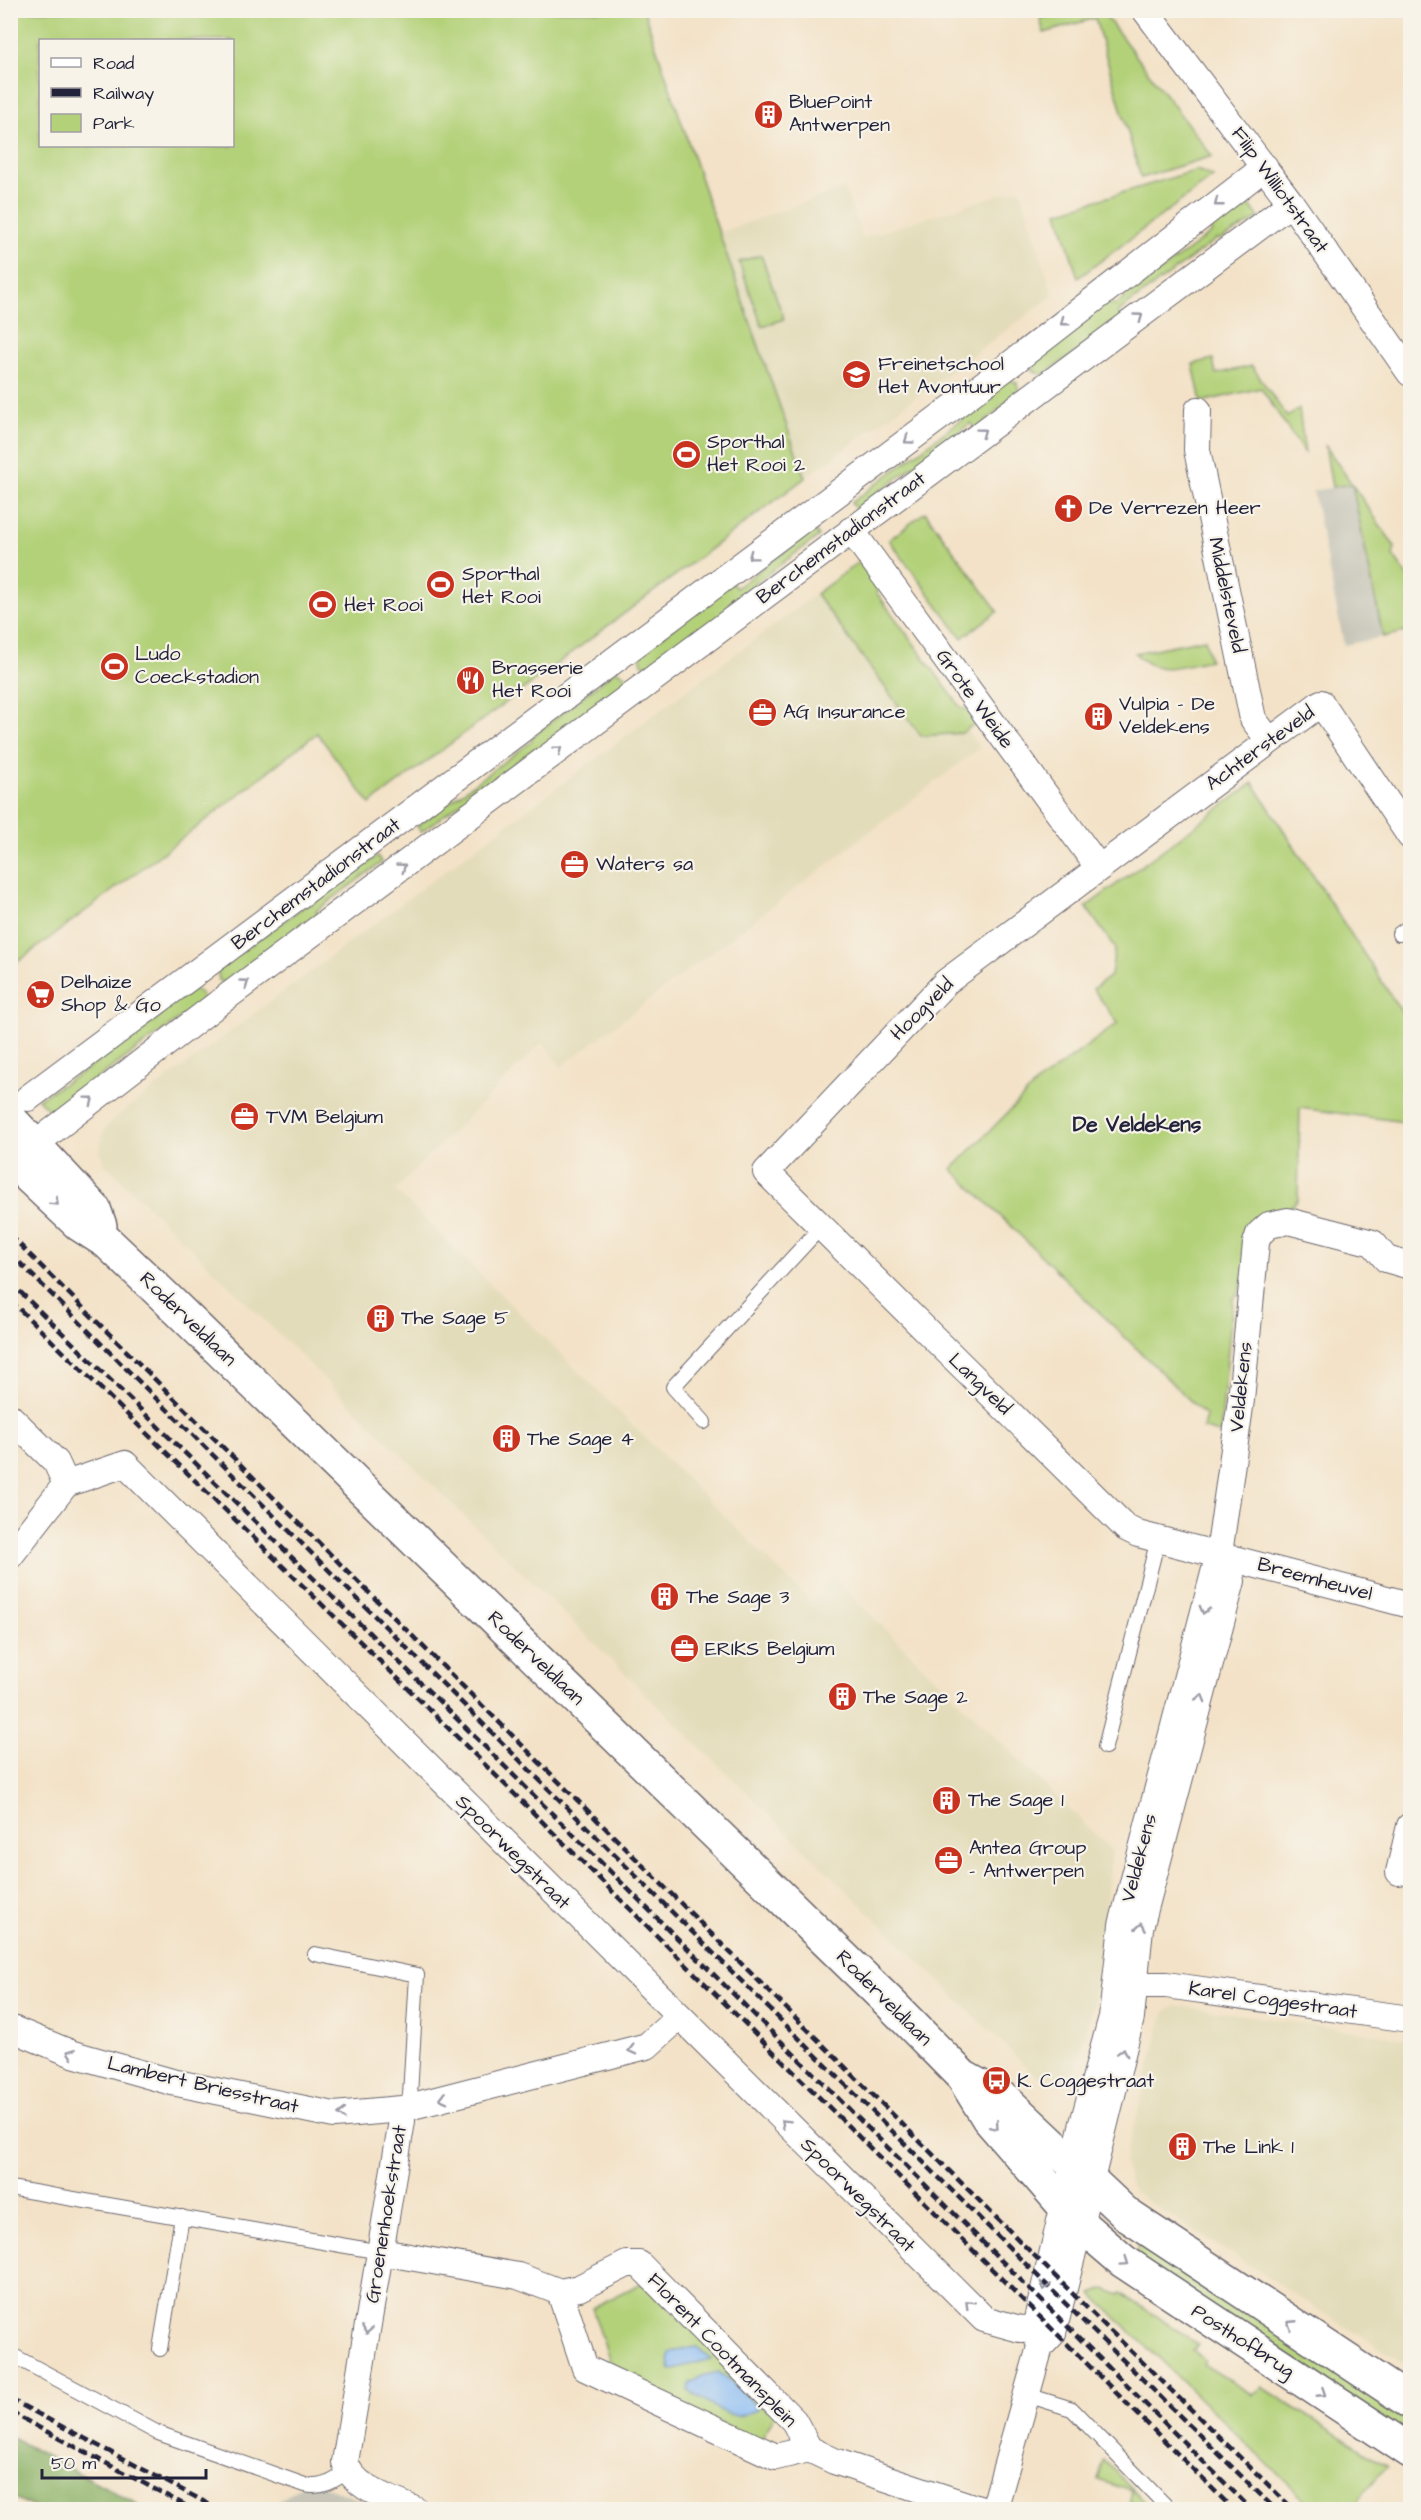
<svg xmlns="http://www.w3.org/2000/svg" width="1421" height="2520" font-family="'Architects Daughter',sans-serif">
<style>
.built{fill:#e3dcba}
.industrial{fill:#c6c5b8}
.green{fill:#b3d179;stroke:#6a7a5a;stroke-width:1.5;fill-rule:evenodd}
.forest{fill:#8eb369;stroke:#586a52;stroke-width:1.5}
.water{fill:#87bbf5;stroke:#546e98;stroke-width:1.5}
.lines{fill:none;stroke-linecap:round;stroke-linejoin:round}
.service-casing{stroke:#6b656c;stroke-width:16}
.minor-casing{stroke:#6b656c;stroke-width:28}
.tertiary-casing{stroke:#6b656c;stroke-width:36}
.service{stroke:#fff;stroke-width:14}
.minor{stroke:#fff;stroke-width:26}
.tertiary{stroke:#fff;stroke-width:33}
.rail{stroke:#22223b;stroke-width:4.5;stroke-dasharray:9 4.5;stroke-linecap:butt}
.oneway{stroke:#9c9ca7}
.labels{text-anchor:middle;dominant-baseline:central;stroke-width:4.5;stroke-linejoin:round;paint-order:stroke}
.poi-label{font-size:20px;fill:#22223b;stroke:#f7f3e8;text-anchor:start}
.street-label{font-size:20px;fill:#22223b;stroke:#f7f3e8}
.neighbourhood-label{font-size:21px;font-weight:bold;fill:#22223b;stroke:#f7f3e8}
</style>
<rect width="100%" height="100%" fill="#f7f3e8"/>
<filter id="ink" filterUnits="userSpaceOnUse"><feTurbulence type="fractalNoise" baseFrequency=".0167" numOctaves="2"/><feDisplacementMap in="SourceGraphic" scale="12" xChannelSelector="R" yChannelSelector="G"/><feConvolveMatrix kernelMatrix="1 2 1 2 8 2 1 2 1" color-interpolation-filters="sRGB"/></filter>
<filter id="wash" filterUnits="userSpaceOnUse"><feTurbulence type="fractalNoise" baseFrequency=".008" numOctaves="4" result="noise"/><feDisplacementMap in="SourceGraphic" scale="24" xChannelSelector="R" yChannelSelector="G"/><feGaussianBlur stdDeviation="1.35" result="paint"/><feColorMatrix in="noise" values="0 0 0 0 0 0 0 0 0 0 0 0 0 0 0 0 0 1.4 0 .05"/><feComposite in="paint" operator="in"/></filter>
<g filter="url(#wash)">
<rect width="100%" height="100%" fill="#f3e2c7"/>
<path class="built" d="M 844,188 L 863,238 L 1020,188 L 1053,296 L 805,478 L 719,233 Z
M 848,570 L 980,748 L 561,1067 L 543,1042 L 395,1190 L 811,1602 L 832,1577 L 1112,1851 L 1094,2000 L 1076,2070 L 1061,2078 L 1043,2079 L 1035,2075 L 105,1164 L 100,1153 L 102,1135 L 107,1126 L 116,1117 Z
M 1174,2005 L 1410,2039 L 1410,2367 L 1133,2192 L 1124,2163 L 1164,2013 Z"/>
<path class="industrial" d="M 1352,484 L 1383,637 L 1344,645 L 1313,491 Z
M 310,2480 L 382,2509 L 266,2510 Z"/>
<path class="green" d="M 1067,10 L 1102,11 L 1212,156 L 1141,178 L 1095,18 L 1044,33 L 1040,19 Z
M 10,11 L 644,11 L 719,233 L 805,478 L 370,804 L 317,733 L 197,827 L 11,967 ZM 40,40 L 232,40 L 232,146 L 40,146 Z
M 1197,170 L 1213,177 L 1078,278 L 1058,212 Z
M 1244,196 L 1259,218 L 1220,240 L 1217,239 L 1118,312 L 1124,320 L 1042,375 L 1034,371 L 1031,363 L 1107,298 L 1114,306 L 1212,232 L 1207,224 Z
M 761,255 L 784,319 L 762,326 L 739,262 Z
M 1213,359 L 1216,374 L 1252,366 L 1287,417 L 1299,409 L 1305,454 L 1261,388 L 1201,402 L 1193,364 Z
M 1009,379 L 1017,383 L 1019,392 L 976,430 L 971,423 L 856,509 L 851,503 L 966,416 L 960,408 Z
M 1325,445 L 1395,547 L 1393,555 L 1410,580 L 1410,641 L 1404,632 L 1383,637 L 1352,484 L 1332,487 Z
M 925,512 L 998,611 L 962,638 L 889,540 Z
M 814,530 L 819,536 L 740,594 L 746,603 L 649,668 L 642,663 L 640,655 L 730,581 L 736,588 Z
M 860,561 L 880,588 L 876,592 L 961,708 L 970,710 L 978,721 L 962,733 L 921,736 L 816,594 Z
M 1205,639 L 1210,660 C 1182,665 1157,678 1135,653 Z
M 616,670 L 626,676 L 628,686 L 543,754 L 537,747 L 421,832 L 417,826 L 532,741 L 531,738 Z
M 1253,783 L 1410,1025 L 1410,1129 L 1398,1121 L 1300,1108 L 1298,1199 L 1288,1210 L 1276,1210 L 1265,1214 L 1239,1292 L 1233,1299 L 1220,1434 L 1203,1428 L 1206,1416 L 952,1169 L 1037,1083 L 1118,1023 L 1093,989 L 1111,975 L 1115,948 L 1086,907 Z
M 377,856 L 382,862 L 316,911 L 322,919 L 227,985 L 219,980 L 217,969 L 309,903 L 311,905 Z
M 194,989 L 201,993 L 203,1002 L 95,1080 L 98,1086 L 54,1116 L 38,1099 L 86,1070 L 161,1016 L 157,1010 Z
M 1139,2239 L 1410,2417 L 1410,2439 L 1135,2258 Z
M 644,2282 L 776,2413 L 760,2441 L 596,2369 L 611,2365 L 592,2308 Z
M 1105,2289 L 1119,2295 L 1121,2293 L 1198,2344 L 1193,2351 L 1205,2360 L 1203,2364 L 1253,2395 L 1263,2388 L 1387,2466 L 1350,2509 L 1314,2509 L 1092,2294 Z
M 1104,2460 L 1151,2509 L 1128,2509 L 1132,2491 L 1098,2480 Z"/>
<path class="forest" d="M 10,2437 L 11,2437 L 146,2509 L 37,2509 L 11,2496 Z"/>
<path class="water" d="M 697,2347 L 711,2359 L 670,2370 L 668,2361 L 670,2353 L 681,2349 Z
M 718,2372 L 726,2377 L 758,2409 C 754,2411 749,2414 745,2415 C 727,2419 702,2400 689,2391 L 690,2383 L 702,2376 Z"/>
</g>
<g filter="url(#ink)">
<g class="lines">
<defs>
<path id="service" d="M 1399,934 L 1410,926
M 704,1422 L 673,1387 L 821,1227
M 1105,1747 L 1158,1539
M 315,1954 L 417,1975 L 410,2095 L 413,2105
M 10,2188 L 381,2252
M 160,2349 L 182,2217
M 10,2354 L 158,2433 L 305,2485 C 322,2489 334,2481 348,2471
M 1027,2395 L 1072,2409 L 1170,2510"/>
<path id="minor" d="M 1145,10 L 1291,203 L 1410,373
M 1198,410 L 1197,450 L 1253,719 L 1269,740
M 851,530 L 1099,868
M 1410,836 L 1321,703 L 946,982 L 766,1172 L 1126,1528 L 1138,1534 L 1410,1605
M 28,1098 L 1012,363 L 1265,167
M 34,1145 L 220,1002 L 1291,203
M 10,1417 L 56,1462 L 66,1484
M 66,1484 L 125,1464 L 984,2319 L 1020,2329 L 1035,2328
M 10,1556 L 66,1484
M 1399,1872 L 1410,1826
M 1119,1985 L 1166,1985 L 1410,2019
M 10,2028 L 73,2054 L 172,2082 L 334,2115 L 401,2109 L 647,2046 L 679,2017
M 401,2109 L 402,2121 L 345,2462 C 354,2490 391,2498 415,2510
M 381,2252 L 518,2276 L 560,2292 L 579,2288 L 627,2264 L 639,2264 L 794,2421 L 809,2449 L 834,2461 L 982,2510
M 560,2292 L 585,2368 L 776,2457 L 809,2449
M 1040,2347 L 1035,2328 L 1082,2127 L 1112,2017 L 1122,1925 L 1219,1554 L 1241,1400 L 1256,1243 L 1259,1234 L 1269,1225 L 1288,1221 L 1373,1243 L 1386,1259 L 1410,1266
M 994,2510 L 1040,2347 L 1053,2333 L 1131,2018 L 1140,1928 L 1232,1581 L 1219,1554"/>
<path id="tertiary" d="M 10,1119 L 94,1209 L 100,1226
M 10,1159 L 79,1224 L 107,1242 L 164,1296 L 890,2003 L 963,2077 L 988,2118 L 1080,2224 L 1123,2261 L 1410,2451
M 965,2078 L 1005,2100 L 1127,2215 L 1410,2402"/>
</defs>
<use href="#service" class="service-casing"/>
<use href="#minor" class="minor-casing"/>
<use href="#tertiary" class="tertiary-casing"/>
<use href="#service" class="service"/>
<use href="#minor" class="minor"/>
<use href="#tertiary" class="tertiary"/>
<path class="rail" d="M 10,1235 L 1086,2307 L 1294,2510
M 10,1253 L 1082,2320 L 1276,2510
M 10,1282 L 435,1697 L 1252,2510
M 10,1300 L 426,1706 L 1234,2510
M 10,2399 L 220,2510
M 10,2412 L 194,2510"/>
</g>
<defs><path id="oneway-chevron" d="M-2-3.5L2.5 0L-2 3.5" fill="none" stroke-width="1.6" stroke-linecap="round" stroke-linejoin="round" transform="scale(1.5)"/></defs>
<g class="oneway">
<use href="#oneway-chevron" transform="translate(1218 203) rotate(142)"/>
<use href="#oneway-chevron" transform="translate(1139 317) rotate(-36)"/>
<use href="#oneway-chevron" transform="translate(1064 322) rotate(142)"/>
<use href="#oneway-chevron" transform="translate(982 432) rotate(-37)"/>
<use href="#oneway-chevron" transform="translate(908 440) rotate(144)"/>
<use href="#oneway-chevron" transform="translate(752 556) rotate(143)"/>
<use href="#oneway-chevron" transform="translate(558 750) rotate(-37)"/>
<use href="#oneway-chevron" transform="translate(402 867) rotate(-36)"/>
<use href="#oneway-chevron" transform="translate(245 983) rotate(-36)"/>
<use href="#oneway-chevron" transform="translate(90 1100) rotate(-37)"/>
<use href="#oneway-chevron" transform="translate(55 1202) rotate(44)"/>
<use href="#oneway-chevron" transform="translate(1204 1610) rotate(105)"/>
<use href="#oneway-chevron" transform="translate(1201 1698) rotate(-75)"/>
<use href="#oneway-chevron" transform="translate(1141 1927) rotate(-80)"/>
<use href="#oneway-chevron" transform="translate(632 2050) rotate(166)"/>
<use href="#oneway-chevron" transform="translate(1123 2052) rotate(-76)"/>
<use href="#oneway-chevron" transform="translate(71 2053) rotate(-160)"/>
<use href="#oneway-chevron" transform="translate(443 2098) rotate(166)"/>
<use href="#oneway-chevron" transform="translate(342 2114) rotate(-179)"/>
<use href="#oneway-chevron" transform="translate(785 2123) rotate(-135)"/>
<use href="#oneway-chevron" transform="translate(995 2126) rotate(49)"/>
<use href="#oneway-chevron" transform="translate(1125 2262) rotate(35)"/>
<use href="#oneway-chevron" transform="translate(1045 2286) rotate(104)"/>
<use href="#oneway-chevron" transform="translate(969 2304) rotate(-135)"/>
<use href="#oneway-chevron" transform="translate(1291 2324) rotate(-147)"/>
<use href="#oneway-chevron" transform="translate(367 2330) rotate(100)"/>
<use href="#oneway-chevron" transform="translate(1322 2393) rotate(33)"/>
</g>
</g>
<defs>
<symbol id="building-disc" viewBox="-11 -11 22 22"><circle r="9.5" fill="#c8321e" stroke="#f7f3e8"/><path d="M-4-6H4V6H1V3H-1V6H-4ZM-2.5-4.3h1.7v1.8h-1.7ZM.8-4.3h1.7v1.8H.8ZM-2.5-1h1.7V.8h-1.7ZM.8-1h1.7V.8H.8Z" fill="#fff"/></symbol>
<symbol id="school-disc" viewBox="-11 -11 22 22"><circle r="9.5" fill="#c8321e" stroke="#f7f3e8"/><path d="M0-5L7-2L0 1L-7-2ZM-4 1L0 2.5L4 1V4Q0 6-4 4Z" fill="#fff"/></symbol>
<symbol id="stadium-disc" viewBox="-11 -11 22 22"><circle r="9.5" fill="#c8321e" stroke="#f7f3e8"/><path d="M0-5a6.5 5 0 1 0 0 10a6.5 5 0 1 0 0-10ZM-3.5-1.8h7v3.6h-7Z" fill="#fff"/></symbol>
<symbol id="church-disc" viewBox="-11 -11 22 22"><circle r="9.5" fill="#c8321e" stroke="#f7f3e8"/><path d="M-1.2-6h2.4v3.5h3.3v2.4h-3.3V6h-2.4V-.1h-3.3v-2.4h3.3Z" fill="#fff"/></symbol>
<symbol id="restaurant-disc" viewBox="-11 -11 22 22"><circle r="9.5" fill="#c8321e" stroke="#f7f3e8"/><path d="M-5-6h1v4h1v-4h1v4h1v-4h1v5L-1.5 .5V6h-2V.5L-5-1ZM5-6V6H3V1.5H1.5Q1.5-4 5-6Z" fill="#fff"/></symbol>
<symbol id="office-disc" viewBox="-11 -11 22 22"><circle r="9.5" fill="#c8321e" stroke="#f7f3e8"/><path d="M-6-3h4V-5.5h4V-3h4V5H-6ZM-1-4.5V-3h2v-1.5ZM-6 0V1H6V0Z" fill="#fff"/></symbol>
<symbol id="supermarket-disc" viewBox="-11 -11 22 22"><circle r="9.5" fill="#c8321e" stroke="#f7f3e8"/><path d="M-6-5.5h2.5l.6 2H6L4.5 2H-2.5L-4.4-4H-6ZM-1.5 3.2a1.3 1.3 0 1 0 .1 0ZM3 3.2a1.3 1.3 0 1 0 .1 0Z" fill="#fff"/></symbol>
<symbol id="bus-disc" viewBox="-11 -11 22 22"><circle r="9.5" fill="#c8321e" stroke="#f7f3e8"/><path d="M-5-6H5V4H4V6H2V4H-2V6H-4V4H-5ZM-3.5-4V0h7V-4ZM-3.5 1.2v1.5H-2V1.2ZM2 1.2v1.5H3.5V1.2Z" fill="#fff"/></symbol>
</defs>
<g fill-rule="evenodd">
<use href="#building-disc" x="752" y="98" width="33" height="33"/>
<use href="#school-disc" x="840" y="358" width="33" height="33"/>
<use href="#stadium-disc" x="670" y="438" width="33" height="33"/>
<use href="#church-disc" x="1052" y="492" width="33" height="33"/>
<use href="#stadium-disc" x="424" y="568" width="33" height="33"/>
<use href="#stadium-disc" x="306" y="588" width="33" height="33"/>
<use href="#stadium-disc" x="98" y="650" width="33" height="33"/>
<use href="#restaurant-disc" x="454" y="664" width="33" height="33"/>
<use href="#office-disc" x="746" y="696" width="33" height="33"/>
<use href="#building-disc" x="1082" y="700" width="33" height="33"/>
<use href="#office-disc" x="558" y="848" width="33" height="33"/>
<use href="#supermarket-disc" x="24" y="978" width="33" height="33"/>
<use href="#office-disc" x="228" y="1100" width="33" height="33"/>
<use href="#building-disc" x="364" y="1302" width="33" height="33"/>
<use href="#building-disc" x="490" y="1422" width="33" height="33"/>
<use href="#building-disc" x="648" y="1580" width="33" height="33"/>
<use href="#office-disc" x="668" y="1632" width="33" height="33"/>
<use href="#building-disc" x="826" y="1680" width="33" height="33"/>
<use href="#building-disc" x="930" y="1784" width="33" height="33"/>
<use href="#office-disc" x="932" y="1844" width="33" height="33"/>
<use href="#bus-disc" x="980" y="2064" width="33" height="33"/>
<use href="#building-disc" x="1166" y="2130" width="33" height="33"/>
</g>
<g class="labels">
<g class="poi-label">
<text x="789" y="102">BluePoint<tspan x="789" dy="23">Antwerpen</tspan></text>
<text x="878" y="364">Freinetschool<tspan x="878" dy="23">Het Avontuur</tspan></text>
<text x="707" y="442">Sporthal<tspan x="707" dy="23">Het Rooi 2</tspan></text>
<text x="1089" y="508">De Verrezen Heer</text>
<text x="462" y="574">Sporthal<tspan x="462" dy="23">Het Rooi</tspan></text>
<text x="344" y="605">Het Rooi</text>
<text x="135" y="654">Ludo<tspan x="135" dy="23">Coeckstadion</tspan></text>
<text x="492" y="668">Brasserie<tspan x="492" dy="23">Het Rooi</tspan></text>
<text x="1119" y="704">Vulpia - De<tspan x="1119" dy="23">Veldekens</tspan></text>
<text x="783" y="712">AG Insurance</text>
<text x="596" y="864">Waters sa</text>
<text x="61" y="982">Delhaize<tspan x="61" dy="23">Shop &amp; Go</tspan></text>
<text x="266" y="1117">TVM Belgium</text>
<text x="401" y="1318">The Sage 5</text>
<text x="527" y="1439">The Sage 4</text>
<text x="686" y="1597">The Sage 3</text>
<text x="705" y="1649">ERIKS Belgium</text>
<text x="863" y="1697">The Sage 2</text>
<text x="968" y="1800">The Sage 1</text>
<text x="969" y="1848">Antea Group<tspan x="969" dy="23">- Antwerpen</tspan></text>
<text x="1017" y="2081">K. Coggestraat</text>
<text x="1203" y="2147">The Link 1</text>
</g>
<g class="street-label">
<text transform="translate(1280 190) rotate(54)">Filip Williotstraat</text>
<text transform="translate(841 538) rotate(-37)">Berchemstadionstraat</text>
<text transform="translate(1227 595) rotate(78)">Middelsteveld</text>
<text transform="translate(975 699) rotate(54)">Grote Weide</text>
<text transform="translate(1260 748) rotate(-36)">Achtersteveld</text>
<text transform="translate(316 884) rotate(-37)">Berchemstadionstraat</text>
<text transform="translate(922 1009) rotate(-45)">Hoogveld</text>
<text transform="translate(188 1319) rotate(44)">Roderveldlaan</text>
<text transform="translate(980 1384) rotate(44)">Langveld</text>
<text transform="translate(1241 1387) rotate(-84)">Veldekens</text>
<text transform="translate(1315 1579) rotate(15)">Breemheuvel</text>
<text transform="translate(536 1658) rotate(44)">Roderveldlaan</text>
<text transform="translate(513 1852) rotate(45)">Spoorwegstraat</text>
<text transform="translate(1139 1858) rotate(-75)">Veldekens</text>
<text transform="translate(884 1998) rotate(45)">Roderveldlaan</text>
<text transform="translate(1273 2000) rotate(8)">Karel Coggestraat</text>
<text transform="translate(203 2085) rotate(13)">Lambert Briesstraat</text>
<text transform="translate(858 2195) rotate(45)">Spoorwegstraat</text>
<text transform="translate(386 2214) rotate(-81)">Groenenhoekstraat</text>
<text transform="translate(1243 2341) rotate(33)">Posthofbrug</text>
<text transform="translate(722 2350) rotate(46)">Florent Cootmansplein</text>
</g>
<g class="neighbourhood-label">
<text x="1137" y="1124">De Veldekens</text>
</g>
</g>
<rect width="1421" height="2520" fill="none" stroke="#f7f3e8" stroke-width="36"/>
<rect x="39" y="39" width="195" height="108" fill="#f7f3e8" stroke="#a29fa3" stroke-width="1.5"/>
<rect x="51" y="58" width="30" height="9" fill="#ffffff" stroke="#a29fa3" stroke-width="1.5"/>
<text x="93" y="69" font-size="18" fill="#22223b">Road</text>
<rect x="51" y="88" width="30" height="9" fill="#22223b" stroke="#a29fa3" stroke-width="1.5"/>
<text x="93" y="99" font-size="18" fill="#22223b">Railway</text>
<rect x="51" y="114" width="30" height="18" fill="#b3d179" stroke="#a29fa3" stroke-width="1.5"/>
<text x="93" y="129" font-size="18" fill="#22223b">Park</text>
<path d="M42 2469v9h164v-9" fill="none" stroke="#22223b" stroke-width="3"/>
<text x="51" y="2469" font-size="18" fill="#22223b" stroke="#f7f3e8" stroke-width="4.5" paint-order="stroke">50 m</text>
</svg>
